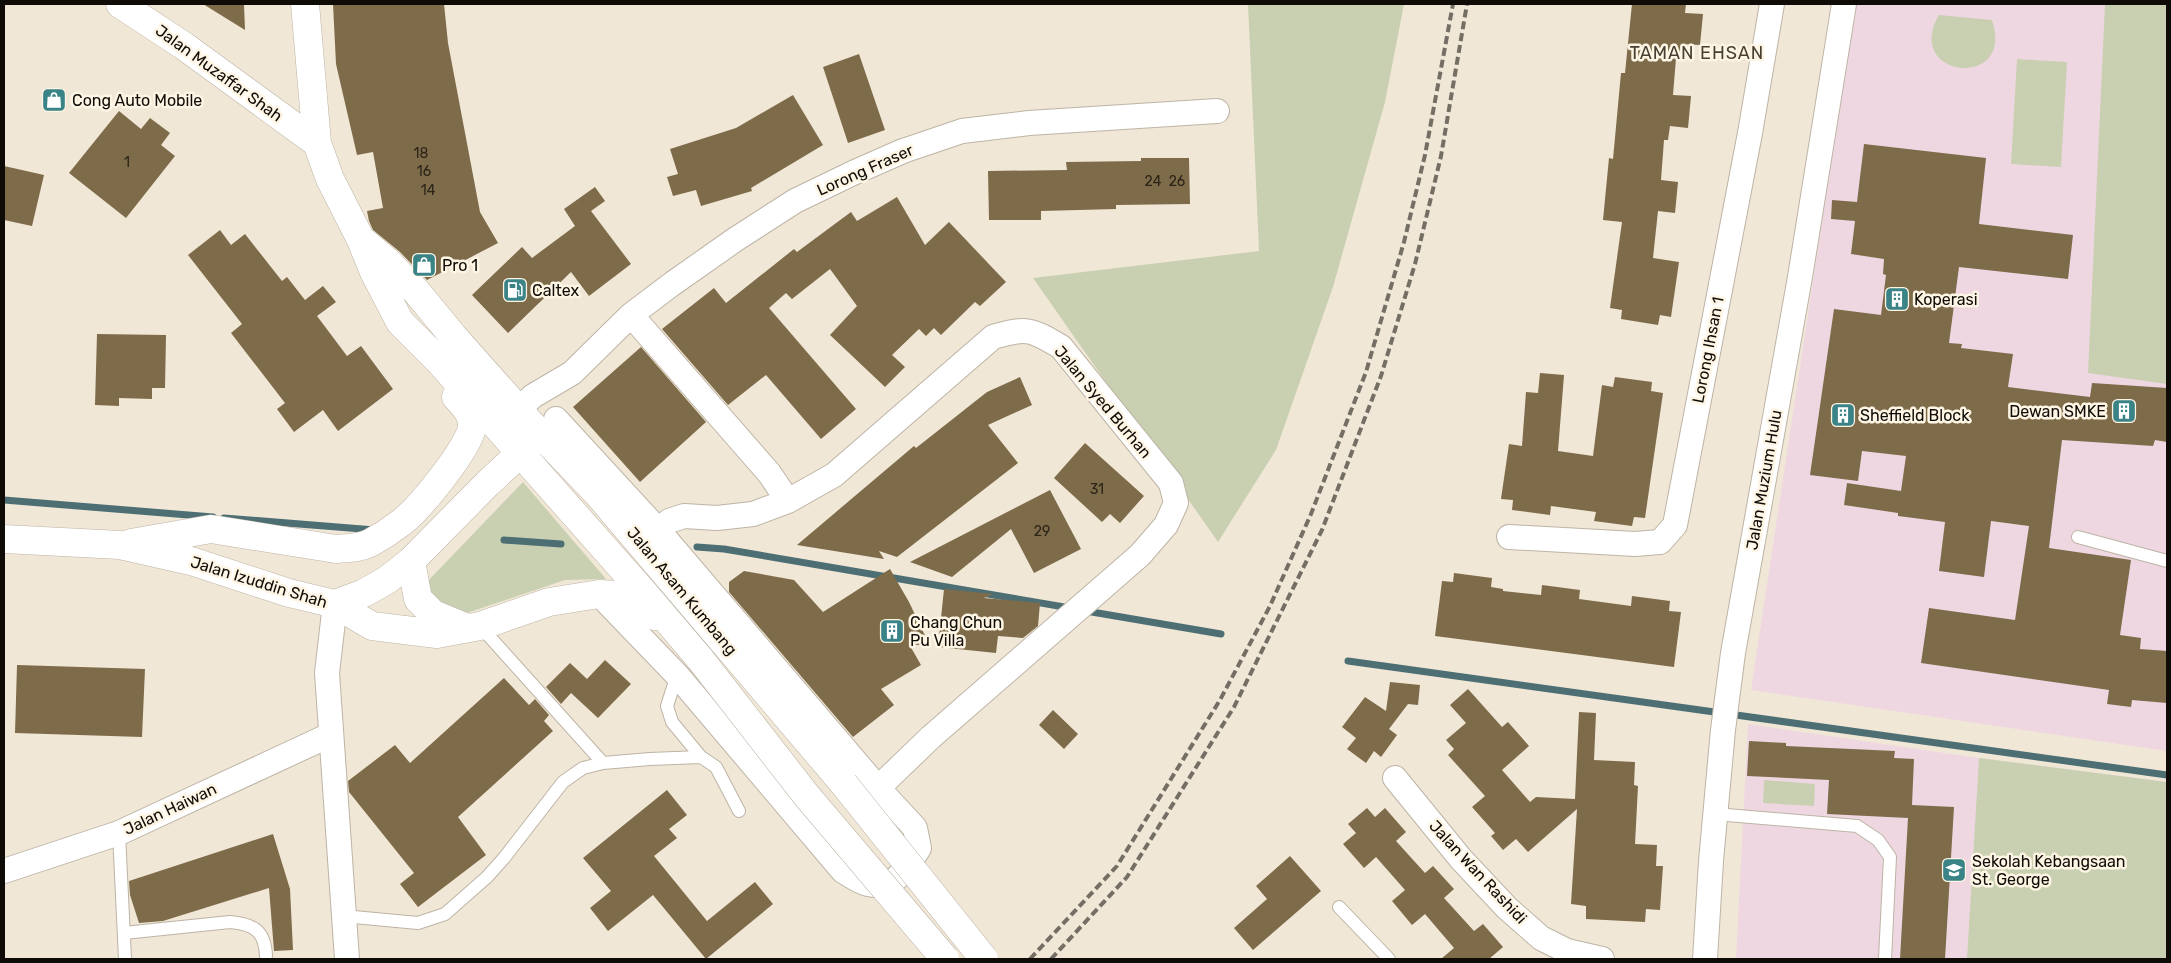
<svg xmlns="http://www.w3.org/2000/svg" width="2171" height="963" font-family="Rubik,sans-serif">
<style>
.education{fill:#efd7e2}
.green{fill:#c9d0b1}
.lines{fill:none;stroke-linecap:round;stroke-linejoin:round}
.stream{stroke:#4d6f74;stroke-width:7}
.building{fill:#7e6b49}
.service-casing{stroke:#bdb4a5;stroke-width:14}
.minor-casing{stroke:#bdb4a5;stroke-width:26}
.secondary-casing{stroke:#bdb4a5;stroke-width:29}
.service{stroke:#fff;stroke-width:12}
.minor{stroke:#fff;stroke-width:24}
.secondary{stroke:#fff;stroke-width:28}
.rail{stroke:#746e64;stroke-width:4;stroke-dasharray:8 4;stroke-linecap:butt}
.secondary-bridge-casing{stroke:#bdb4a5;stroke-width:29;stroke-linecap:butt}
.secondary-bridge{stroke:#fff;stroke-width:28}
.labels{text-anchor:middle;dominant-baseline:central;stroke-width:5;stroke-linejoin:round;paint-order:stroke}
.number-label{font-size:14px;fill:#2b2418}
.street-label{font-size:16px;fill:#0f0c07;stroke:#fef5e4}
.poi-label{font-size:16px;fill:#0f0c07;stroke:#fef5e4;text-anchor:start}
.neighbourhood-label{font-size:18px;letter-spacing:1px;fill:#463f32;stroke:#fef5e4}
</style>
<rect width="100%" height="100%" fill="#f1e7d7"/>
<path class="education" d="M 1855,4 L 2167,4 L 2167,751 L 1751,690 Z
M 1748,724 L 1979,758 L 2167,782 L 2167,959 L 1736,959 Z"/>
<path class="green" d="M 1248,4 L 1404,4 L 1385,102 L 1333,287 L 1276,450 L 1218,542 L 1033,278 L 1259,251 Z
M 2105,4 L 2167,4 L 2167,384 L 2088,373 Z
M 1939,15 L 1992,20 C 2016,91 1902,78 1939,15 Z
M 2017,59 L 2067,62 L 2061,167 L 2011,164 Z
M 523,482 L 606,579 L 565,580 L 461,615 L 434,607 L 423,586 Z
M 1979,758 L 2167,782 L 2167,959 L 1967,959 Z
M 1764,780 L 1815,784 L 1814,806 L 1763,803 Z"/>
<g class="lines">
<path class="stream" d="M 4,500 L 213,517
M 224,518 L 375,530
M 504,540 L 561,544
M 697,547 L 724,549 L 1070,608
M 1086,611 L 1221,634
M 1348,661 L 2167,775"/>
</g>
<path class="building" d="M 203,4 L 244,4 L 245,30 Z
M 333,4 L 444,4 L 448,43 L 480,212 L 498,243 L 427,280 L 400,252 L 373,230 L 369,221 L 367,211 L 383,208 L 373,152 L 357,155 L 336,64 Z
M 1632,4 L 1686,4 L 1685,13 L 1703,14 L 1700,45 L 1682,44 L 1681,58 L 1676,58 L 1673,95 L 1691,96 L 1688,128 L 1670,126 L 1668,140 L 1664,140 L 1661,180 L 1678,182 L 1675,213 L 1658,211 L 1653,258 L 1679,262 L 1671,317 L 1660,315 L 1658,325 L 1621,319 L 1622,310 L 1610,308 L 1622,222 L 1603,220 L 1609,158 L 1613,159 L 1621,73 L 1625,73 Z
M 859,54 L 885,130 L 848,143 L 823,67 Z
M 793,95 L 823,145 L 751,188 L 752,191 L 701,206 L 696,190 L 673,196 L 667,177 L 678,174 L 670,149 L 736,128 Z
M 119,111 L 141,129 L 150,118 L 170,133 L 161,145 L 175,156 L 126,218 L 69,173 Z
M 1864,144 L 1986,158 L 1979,224 L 2073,235 L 2068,279 L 1959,267 L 1949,343 L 1962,344 L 1961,348 L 2013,354 L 2008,387 L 2090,397 L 2092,383 L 2167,388 L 2167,442 L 2155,440 L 2153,446 L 2062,440 L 2049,548 L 2131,560 L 2120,635 L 2141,638 L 2140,649 L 2167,651 L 2167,703 L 2132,700 L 2131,707 L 2107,704 L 2109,690 L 1921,663 L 1929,608 L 2015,620 L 2029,526 L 1991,521 L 1984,577 L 1939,571 L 1945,522 L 1898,516 L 1898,513 L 1844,505 L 1847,483 L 1901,491 L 1906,456 L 1862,451 L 1858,481 L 1810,475 L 1834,309 L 1881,315 L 1886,275 L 1883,274 L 1884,259 L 1851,254 L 1855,221 L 1831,219 L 1832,200 L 1857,202 Z
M 1141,158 L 1189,158 L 1190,204 L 1116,205 L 1116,209 L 1041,211 L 1041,220 L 989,220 L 988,171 L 1067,170 L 1066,162 L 1141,161 Z
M 4,166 L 44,175 L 32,226 L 4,220 Z
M 595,187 L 605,201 L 591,211 L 631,264 L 589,296 L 571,272 L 508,333 L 472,295 L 522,247 L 532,258 L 575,226 L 564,209 Z
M 897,197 L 925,245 L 949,222 L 1006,282 L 980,306 L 975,302 L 941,335 L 934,328 L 926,336 L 919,329 L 892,355 L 905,367 L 885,387 L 830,335 L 857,306 L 830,269 L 792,299 L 786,293 L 769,308 L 856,409 L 821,439 L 766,375 L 728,405 L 662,329 L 714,288 L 726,303 L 794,249 L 797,252 L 851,212 L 857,221 Z
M 220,230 L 231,245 L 245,234 L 282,281 L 287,277 L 305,300 L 323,286 L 336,302 L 317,316 L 347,356 L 361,346 L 393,389 L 338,431 L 323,410 L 294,432 L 277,409 L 285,403 L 231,333 L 242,324 L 188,255 Z
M 97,334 L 166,335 L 165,388 L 152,388 L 152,399 L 119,398 L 119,406 L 95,405 Z
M 641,347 L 706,422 L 640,482 L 573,407 Z
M 1540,373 L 1564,375 L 1558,451 L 1593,456 L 1602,385 L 1613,387 L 1615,377 L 1652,382 L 1651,391 L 1663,393 L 1645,518 L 1634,517 L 1632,526 L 1594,521 L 1596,512 L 1551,506 L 1550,515 L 1512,510 L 1513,500 L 1501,499 L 1509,444 L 1522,446 L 1526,392 L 1538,393 Z
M 1020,377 L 1032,405 L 988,425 L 1018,463 L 897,557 L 879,551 L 884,559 L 797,545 L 914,446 L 916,448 L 987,392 Z
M 1085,443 L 1144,496 L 1120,523 L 1110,514 L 1102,522 L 1054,478 Z
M 1050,490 L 1081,549 L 1034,573 L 1011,529 L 952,577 L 910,562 Z
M 890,569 L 909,602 L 930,646 L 909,644 L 921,665 L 881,689 L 894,705 L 853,737 L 729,592 L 729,582 L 744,571 L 794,580 L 823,612 Z
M 1454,573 L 1492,578 L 1491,587 L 1503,589 L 1503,591 L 1541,595 L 1542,585 L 1580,590 L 1579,599 L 1631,606 L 1632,596 L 1670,601 L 1669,611 L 1681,612 L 1674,667 L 1435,636 L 1442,581 L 1453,582 Z
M 944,589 L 993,594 L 984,598 L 1040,603 L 1038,626 L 1023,638 L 998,636 L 996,653 L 938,647 Z
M 605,660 L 631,684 L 598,718 L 571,693 L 561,704 L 546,687 L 570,663 L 587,679 Z
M 17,665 L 145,669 L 142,737 L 15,733 Z
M 504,678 L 529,705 L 535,699 L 549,715 L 544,721 L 553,731 L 458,817 L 486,855 L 418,907 L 400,884 L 414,873 L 349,792 L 348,781 L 395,745 L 410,763 Z
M 1390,682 L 1420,685 L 1418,705 L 1408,704 L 1389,729 L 1397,735 L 1381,757 L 1374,751 L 1366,763 L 1347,749 L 1356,738 L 1342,727 L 1365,697 L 1386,711 Z
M 1468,689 L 1502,727 L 1508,722 L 1529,746 L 1502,770 L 1530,802 L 1536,797 L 1575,799 L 1579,712 L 1596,713 L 1594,760 L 1635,762 L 1634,785 L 1638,786 L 1635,844 L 1657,845 L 1656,866 L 1663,866 L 1660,910 L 1646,909 L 1645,922 L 1586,919 L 1586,906 L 1571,904 L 1577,809 L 1528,852 L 1516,839 L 1503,850 L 1491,836 L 1495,833 L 1472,807 L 1485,796 L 1448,755 L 1454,749 L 1446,740 L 1466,723 L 1450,705 Z
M 1053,710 L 1078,734 L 1064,749 L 1039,725 Z
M 1749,741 L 1786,743 L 1786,746 L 1895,751 L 1894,758 L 1914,759 L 1912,805 L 1954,807 L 1945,959 L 1900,959 L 1908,818 L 1827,814 L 1829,780 L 1747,776 Z
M 667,790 L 687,815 L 669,829 L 677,838 L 654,856 L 707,921 L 755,882 L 773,904 L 706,959 L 653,895 L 608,931 L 590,908 L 611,891 L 583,858 Z
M 1367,808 L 1375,817 L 1385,808 L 1406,832 L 1396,841 L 1425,873 L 1433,866 L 1454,889 L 1444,898 L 1474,931 L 1483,924 L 1503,947 L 1489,959 L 1441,959 L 1454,948 L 1425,914 L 1412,925 L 1392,901 L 1405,890 L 1376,857 L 1364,868 L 1343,844 L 1356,833 L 1348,824 Z
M 273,834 L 290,889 L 293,950 L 274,951 L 269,888 L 163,921 L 139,923 L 130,895 L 129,881 Z
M 1290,856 L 1321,891 L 1253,950 L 1234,928 L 1267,899 L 1256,886 Z"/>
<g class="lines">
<defs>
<path id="service" d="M 2078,537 L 2167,561
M 480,626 L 603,763
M 677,675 L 667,706 L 672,722 L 701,757
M 1715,814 L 1857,826 L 1878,840 L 1890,857 L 1885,959
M 119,833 L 125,959
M 1339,907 L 1389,959
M 343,916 L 418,923 L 445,914 L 487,877 L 504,858 L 563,782 L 583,768 L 603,763 L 650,759 L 701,757 L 716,767 L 739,811
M 124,933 L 230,922 C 254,924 265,931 266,956"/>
<path id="minor" d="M 631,315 L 769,473 L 788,501
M 556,419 L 658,530 L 878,788 L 915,828 L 919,848 C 907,867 895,891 868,884 C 859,882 850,875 843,871 L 677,675 L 599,594
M 505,422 L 533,396 L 572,373 L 631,315 L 672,284 L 736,239 L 795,201 L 853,173 L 903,151 L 962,131 L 1029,123 L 1217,111
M 658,530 L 669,521 L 684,516 L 717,518 L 753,514 L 788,501 L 834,475 L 993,337 C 1027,327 1031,329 1061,347 L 1171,483 L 1176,503 L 1166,525 L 1140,555 L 931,737 L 878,788
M 1509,537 L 1635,544 L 1660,542 L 1675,525 L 1750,133 L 1772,4
M 335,604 L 327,673 L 347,959
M 1395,778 L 1461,859 L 1507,908 L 1541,938 L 1567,951 L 1602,959
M 4,871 L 119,833 L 330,735
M 1705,959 L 1711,861 L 1723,730 L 1733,653 L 1800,277 L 1844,4"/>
<path id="secondary" d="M 120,4 L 184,46 L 317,143
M 305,4 L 317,143 L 330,179 L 361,240 L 374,272 L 400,322 L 439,361 L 644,593 L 701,660
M 364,242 L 389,263 L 416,291 L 453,336 L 532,425 L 598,494 L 844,784
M 4,539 L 120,545 L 191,561 L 289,593 L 335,604 L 364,593 L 387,580 L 411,561 L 487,484 L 532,442
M 131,543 L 211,529 L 336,549 C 348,548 360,548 370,543 C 381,537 393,529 402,522 C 420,508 469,448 472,427 C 473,414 464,406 456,397
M 411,561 L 418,599 L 433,614 L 467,628
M 335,604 L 372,626 L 437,634 L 480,626 L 549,602 L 599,594 L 618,595 L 655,616"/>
</defs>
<use href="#service" class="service-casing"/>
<use href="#minor" class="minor-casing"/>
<use href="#secondary" class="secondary-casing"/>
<use href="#service" class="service"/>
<use href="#minor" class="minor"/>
<use href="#secondary" class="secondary"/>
<path class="rail" d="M 1030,959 L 1117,866 L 1220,700 L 1270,606 L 1311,514 L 1366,372 L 1404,242 L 1425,155 L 1453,4
M 1051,959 L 1127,877 L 1234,707 L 1322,530 L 1381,376 L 1415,264 L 1441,156 L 1467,4"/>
<defs>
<path id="secondary-bridge" d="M 701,660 L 806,795 L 945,959
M 844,784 L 984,959"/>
</defs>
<use href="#secondary-bridge" class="secondary-bridge-casing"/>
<use href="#secondary-bridge" class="secondary-bridge"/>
</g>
<defs>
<symbol id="shop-square" viewBox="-11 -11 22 22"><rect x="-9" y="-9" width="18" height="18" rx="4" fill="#3a8387" stroke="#fef5e4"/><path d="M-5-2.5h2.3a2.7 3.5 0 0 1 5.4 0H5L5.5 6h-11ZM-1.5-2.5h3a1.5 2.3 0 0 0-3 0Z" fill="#fff"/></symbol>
<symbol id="fuel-square" viewBox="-11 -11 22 22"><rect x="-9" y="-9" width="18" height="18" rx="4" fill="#3a8387" stroke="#fef5e4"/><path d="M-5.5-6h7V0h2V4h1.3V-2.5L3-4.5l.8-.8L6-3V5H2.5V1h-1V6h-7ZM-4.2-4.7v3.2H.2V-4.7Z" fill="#fff"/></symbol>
<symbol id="building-square" viewBox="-11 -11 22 22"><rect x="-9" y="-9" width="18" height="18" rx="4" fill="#3a8387" stroke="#fef5e4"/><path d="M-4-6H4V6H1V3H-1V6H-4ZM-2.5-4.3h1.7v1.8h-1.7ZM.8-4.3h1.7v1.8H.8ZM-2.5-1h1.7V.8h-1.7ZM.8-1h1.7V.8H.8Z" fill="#fff"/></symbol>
<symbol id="school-square" viewBox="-11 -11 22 22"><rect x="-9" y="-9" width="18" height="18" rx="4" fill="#3a8387" stroke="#fef5e4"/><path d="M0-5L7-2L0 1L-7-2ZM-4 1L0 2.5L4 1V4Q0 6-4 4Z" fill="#fff"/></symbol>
</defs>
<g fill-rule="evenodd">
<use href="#shop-square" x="40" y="86" width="28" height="28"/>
<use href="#shop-square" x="410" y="251" width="28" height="28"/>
<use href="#fuel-square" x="501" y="276" width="28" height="28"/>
<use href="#building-square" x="1883" y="285" width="28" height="28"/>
<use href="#building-square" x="2110" y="397" width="28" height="28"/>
<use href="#building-square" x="1829" y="401" width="28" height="28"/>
<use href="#building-square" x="878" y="617" width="28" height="28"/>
<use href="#school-square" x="1940" y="856" width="28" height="28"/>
</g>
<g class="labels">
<g class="number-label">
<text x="421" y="153">18</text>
<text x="127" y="162">1</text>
<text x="424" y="171">16</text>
<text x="1153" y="181">24</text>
<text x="1177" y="181">26</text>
<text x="428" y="190">14</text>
<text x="1097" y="489">31</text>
<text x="1042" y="531">29</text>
</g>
<g class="street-label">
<text transform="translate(219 73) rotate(36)">Jalan Muzaffar Shah</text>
<text transform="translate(865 170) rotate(-24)">Lorong Fraser</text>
<text transform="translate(1708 350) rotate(-79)">Lorong Ihsan 1</text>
<text transform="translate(1103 402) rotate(50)">Jalan Syed Burhan</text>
<text transform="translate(1764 480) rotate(-80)">Jalan Muzium Hulu</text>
<text transform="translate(259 582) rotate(17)">Jalan Izuddin Shah</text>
<text transform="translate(682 591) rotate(50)">Jalan Asam Kumbang</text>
<text transform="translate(170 809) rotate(-25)">Jalan Haiwan</text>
<text transform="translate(1478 872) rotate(47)">Jalan Wan Rashidi</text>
</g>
<g class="poi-label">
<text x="72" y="100">Cong Auto Mobile</text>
<text x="442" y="265">Pro 1</text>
<text x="532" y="290">Caltex</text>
<text x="1914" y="299">Koperasi</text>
<text x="2106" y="411" text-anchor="end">Dewan SMKE</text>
<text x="1860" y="415">Sheffield Block</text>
<text x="910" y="622">Chang Chun<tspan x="910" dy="18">Pu Villa</tspan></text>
<text x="1972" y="861">Sekolah Kebangsaan<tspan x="1972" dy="18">St. George</tspan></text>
</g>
<g class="neighbourhood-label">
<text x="1697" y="53">TAMAN EHSAN</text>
</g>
</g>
<rect width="2171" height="963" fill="none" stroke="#0f0c07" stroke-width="10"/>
</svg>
